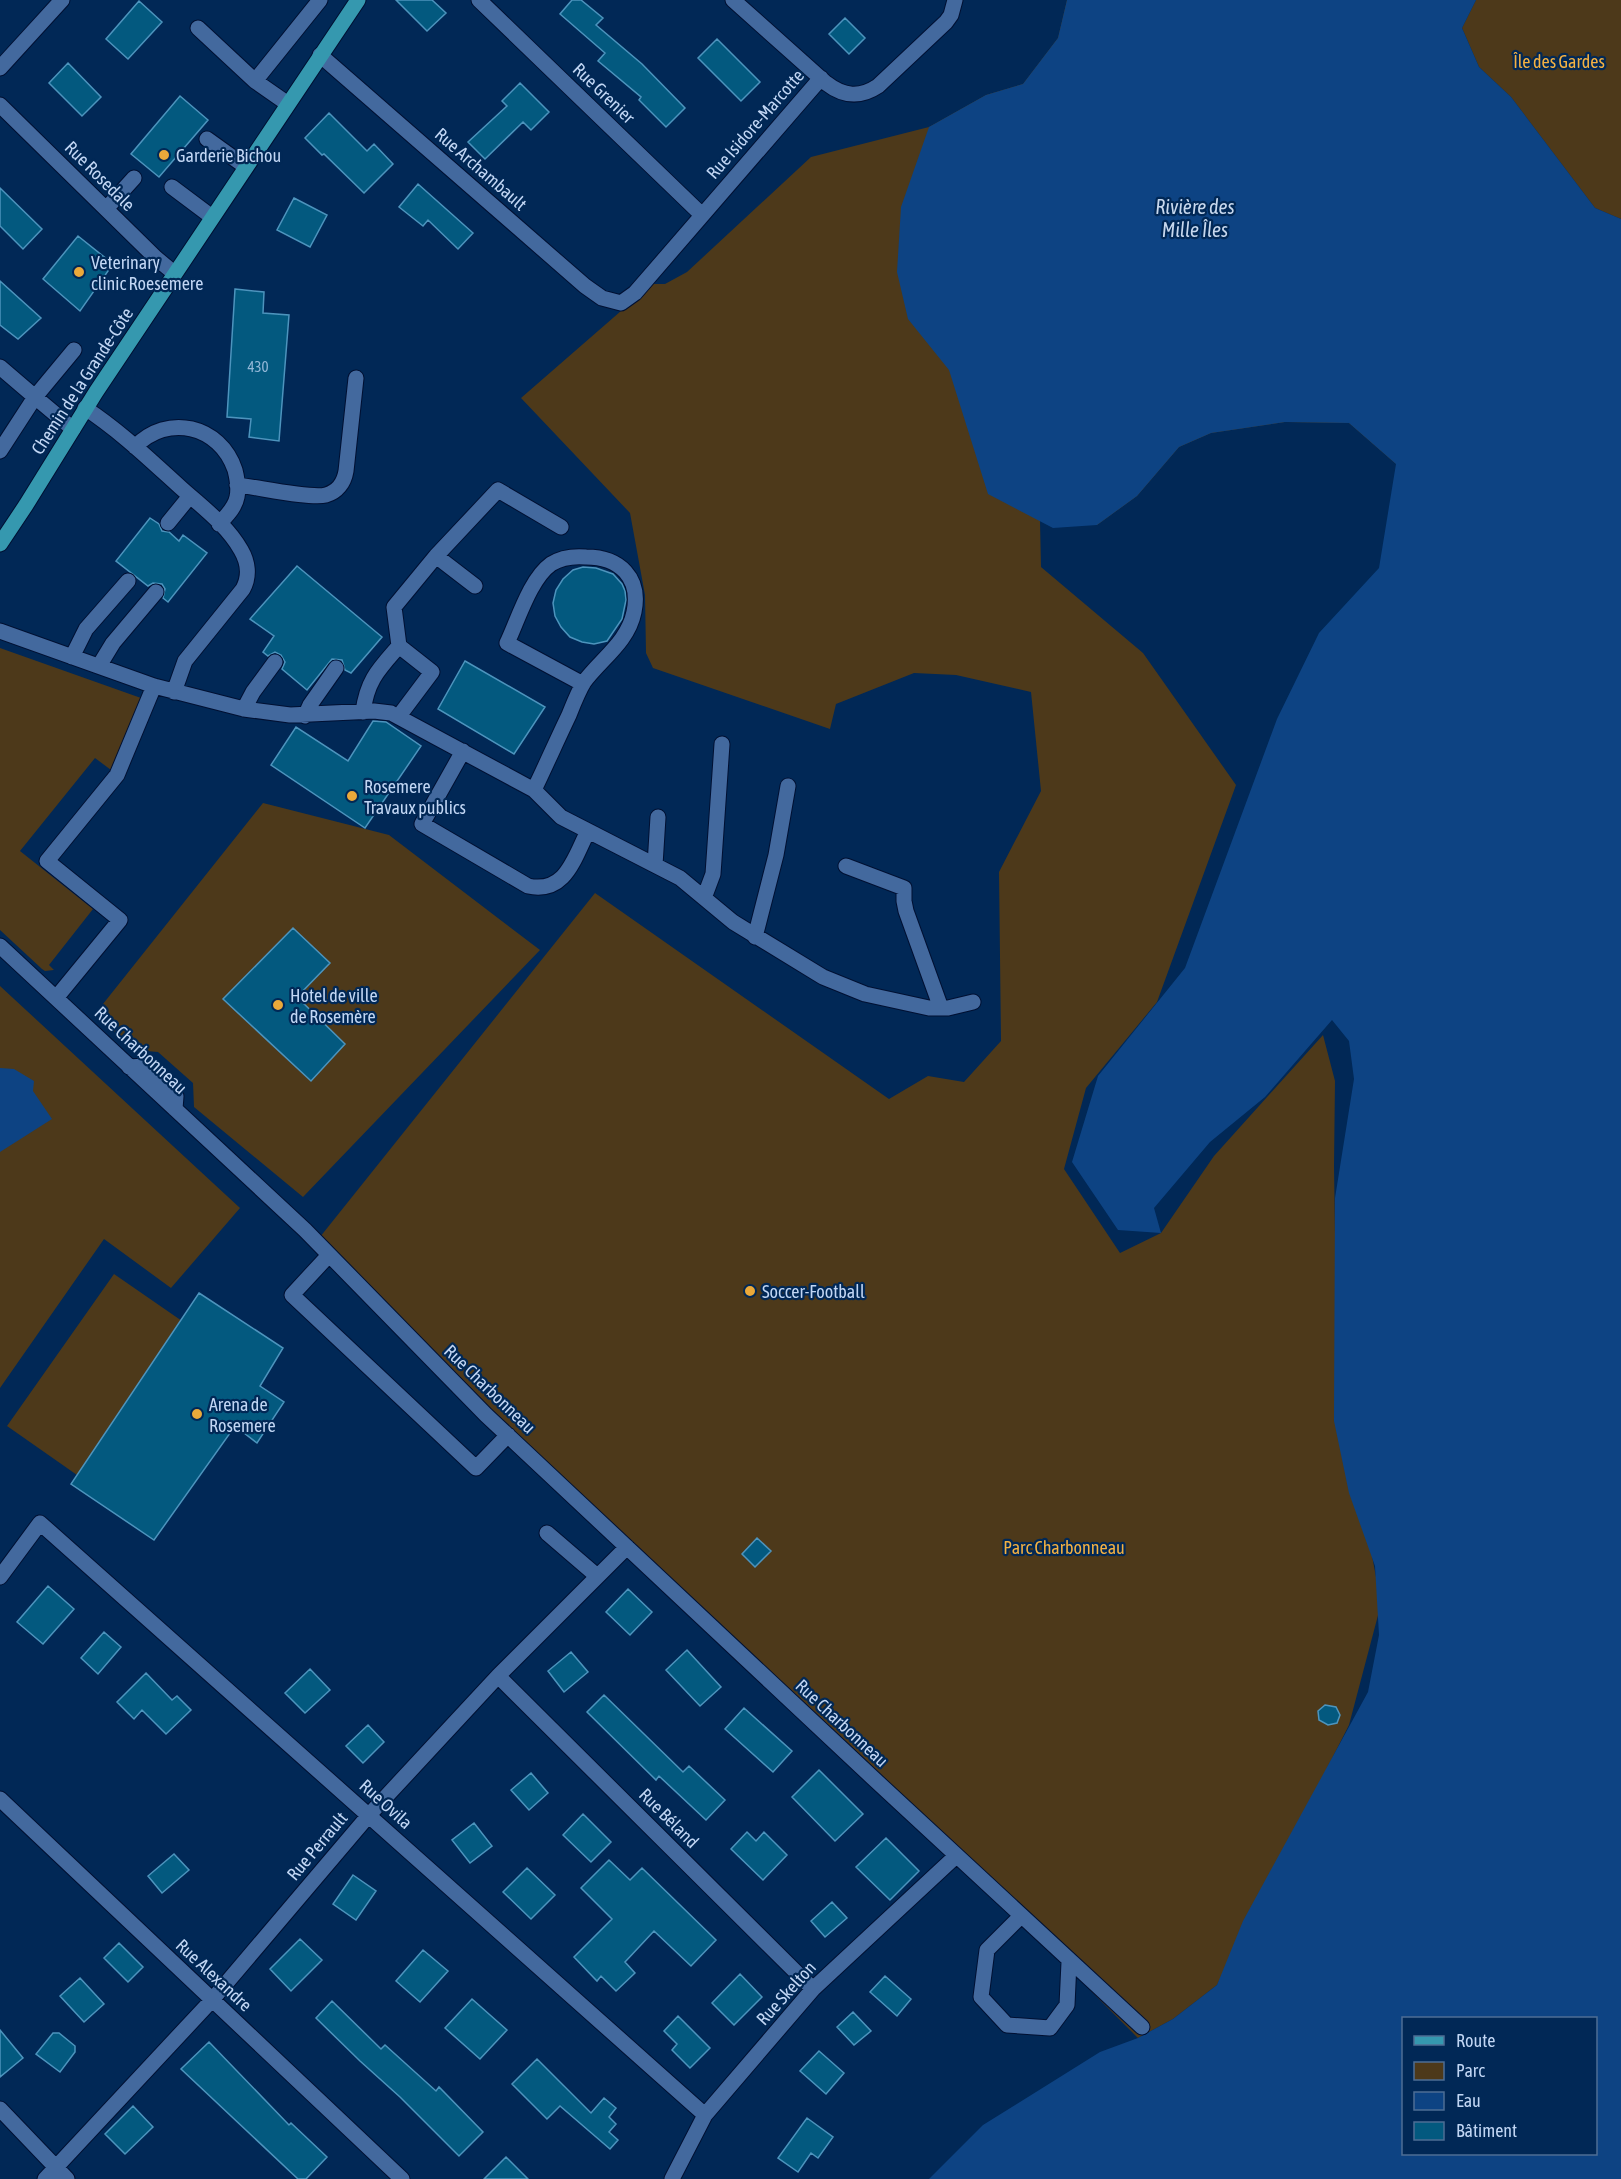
<svg xmlns="http://www.w3.org/2000/svg" width="1621" height="2179" font-family="'Asap Condensed',sans-serif">
<style>
.green{fill:#4d391a;fill-rule:evenodd}
.water{fill:#0d4383;fill-rule:evenodd}
.building{fill:#03597f;stroke:#4d94bd;stroke-width:1.5}
.lines{fill:none;stroke-linecap:round;stroke-linejoin:round}
.minor-casing{stroke:#001032;stroke-width:17}
.major-casing{stroke:#001032;stroke-width:17}
.minor{stroke:#43699e;stroke-width:15}
.major{stroke:#3598af;stroke-width:15}
.poi-dot{fill:#eba93a;stroke:#012856;stroke-width:2}
.labels{text-anchor:middle;dominant-baseline:central;stroke-width:4.5;stroke-linejoin:round;paint-order:stroke}
.number-label{font-size:15px;fill:#92b7d7}
.park-label{font-size:18px;fill:#f4b142;stroke:#012856}
.street-label{font-size:18px;fill:#c1d6f4;stroke:#012856}
.poi-label{font-size:18px;fill:#c1d6f4;stroke:#012856;text-anchor:start}
.water-label{font-size:20px;font-style:italic;fill:#c7d8ee;stroke:#012856}
</style>
<rect width="100%" height="100%" fill="#012856"/>
<path class="green" d="M 1067,0 L 1396,464 L 1349,423 L 1285,422 L 1211,433 L 1179,447 L 1137,496 L 1097,525 L 1040,521 L 1041,567 L 1143,653 L 1236,785 L 1157,1002 L 1086,1088 L 1064,1169 L 1120,1253 L 1161,1233 L 1214,1156 L 1323,1035 L 1335,1081 L 1334,1166 L 1337,1367 L 1381,1604 L 1349,1725 L 1217,1985 L 1173,2019 L 1138,2038 L 956,1856 L 316,1242 L 595,893 L 889,1099 L 928,1076 L 964,1082 L 1001,1041 L 999,872 L 1041,791 L 1031,692 L 956,675 L 914,673 L 836,704 L 830,729 L 653,668 L 646,653 L 645,595 L 630,513 L 521,398 L 652,284 L 665,284 L 687,272 L 811,157 L 929,127 L 986,95 L 1023,84 L 1058,38 Z
M 1476,0 L 1621,0 L 1621,219 L 1595,208 L 1511,97 L 1479,67 L 1462,28 Z
M 0,648 L 141,698 L 111,770 L 95,758 L 20,851 L 93,909 L 49,965 L 54,970 L 45,971 L 42,969 L 0,930 Z
M 263,803 L 389,835 L 540,950 L 303,1197 L 194,1107 L 193,1083 L 158,1052 L 134,1050 L 95,1014 ZM 293,929 L 330,963 L 297,997 L 345,1044 L 311,1081 L 223,999 Z
M 0,986 L 240,1208 L 171,1288 L 104,1239 L 0,1388 Z
M 114,1274 L 195,1330 L 87,1482 L 7,1426 Z"/>
<path class="water" d="M 1067,0 L 1476,0 L 1462,28 L 1479,67 L 1511,97 L 1595,208 L 1621,219 L 1621,2179 L 929,2179 L 983,2125 L 1100,2052 L 1138,2038 L 1173,2019 L 1217,1985 L 1243,1921 L 1368,1692 L 1379,1635 L 1375,1566 L 1349,1493 L 1334,1421 L 1335,1198 L 1354,1079 L 1349,1041 L 1332,1020 L 1265,1097 L 1210,1142 L 1154,1208 L 1161,1233 L 1118,1230 L 1072,1162 L 1098,1076 L 1185,968 L 1277,719 L 1319,633 L 1379,568 L 1396,464 L 1349,423 L 1285,422 L 1211,433 L 1179,447 L 1137,496 L 1097,525 L 1053,528 L 988,494 L 949,370 L 908,319 L 897,272 L 901,207 L 929,127 L 986,95 L 1023,84 L 1058,38 ZM 1596,2018 L 1596,2154 L 1404,2154 L 1404,2018 Z
M 0,1068 L 14,1069 L 34,1081 L 33,1091 L 52,1119 L 0,1152 Z"/>
<path class="building" d="M 396,0 L 432,0 L 446,13 L 427,31 Z
M 572,0 L 581,0 L 603,18 L 596,25 L 642,64 L 685,108 L 666,127 L 639,100 L 641,97 L 598,61 L 605,53 L 560,14 Z
M 139,1 L 162,22 L 128,59 L 106,39 Z
M 845,18 L 865,38 L 849,54 L 829,34 Z
M 717,39 L 760,82 L 741,101 L 698,58 Z
M 68,63 L 101,97 L 82,116 L 49,83 Z
M 520,83 L 549,112 L 531,130 L 523,122 L 485,159 L 468,142 L 507,106 L 502,101 Z
M 180,96 L 208,120 L 159,177 L 131,154 Z
M 329,113 L 367,151 L 374,144 L 393,164 L 364,193 L 324,154 L 322,155 L 305,138 Z
M 418,184 L 473,233 L 458,249 L 428,220 L 423,226 L 399,207 Z
M 0,188 L 42,229 L 23,249 L 0,226 Z
M 294,198 L 327,215 L 310,247 L 277,230 Z
M 78,236 L 113,264 L 80,311 L 43,279 Z
M 0,281 L 41,318 L 18,339 L 0,325 Z
M 235,289 L 264,292 L 263,313 L 289,315 L 279,441 L 249,437 L 251,419 L 227,417 Z
M 150,518 L 159,524 L 162,531 L 169,532 L 179,541 L 183,535 L 207,553 L 168,602 L 163,598 L 165,589 L 162,584 L 153,583 L 148,586 L 116,561 Z
M 297,566 L 382,637 L 351,673 L 345,670 L 342,660 L 332,659 L 307,690 L 282,669 L 285,662 L 281,655 L 275,652 L 268,656 L 263,652 L 274,636 L 250,619 Z
M 583,567 L 596,568 L 613,574 L 622,584 L 625,591 L 626,600 L 622,619 L 607,641 L 594,644 L 582,642 L 570,637 L 561,627 L 555,616 L 553,603 L 556,590 L 563,579 L 573,570 Z
M 465,661 L 545,707 L 514,754 L 438,709 Z
M 373,721 L 386,722 L 421,746 L 365,828 L 271,765 L 296,727 L 348,761 Z
M 293,928 L 330,963 L 297,997 L 345,1044 L 311,1081 L 223,999 Z
M 199,1293 L 283,1348 L 260,1386 L 284,1402 L 257,1443 L 235,1426 L 154,1540 L 71,1484 Z
M 757,1538 L 771,1551 L 755,1567 L 742,1554 Z
M 48,1586 L 74,1609 L 43,1644 L 17,1622 Z
M 628,1589 L 652,1612 L 630,1635 L 606,1612 Z
M 104,1632 L 121,1647 L 98,1674 L 81,1658 Z
M 687,1650 L 721,1687 L 700,1706 L 666,1670 Z
M 571,1652 L 588,1672 L 564,1692 L 548,1671 Z
M 310,1669 L 330,1690 L 305,1713 L 285,1693 Z
M 146,1673 L 172,1700 L 177,1696 L 191,1710 L 166,1734 L 142,1710 L 134,1719 L 117,1702 Z
M 604,1695 L 683,1772 L 689,1766 L 725,1800 L 706,1820 L 659,1776 L 656,1780 L 587,1712 Z
M 1325,1705 L 1336,1707 L 1340,1715 L 1337,1723 L 1328,1725 L 1319,1720 L 1318,1711 Z
M 744,1708 L 792,1751 L 773,1772 L 725,1729 Z
M 368,1725 L 384,1742 L 363,1763 L 346,1746 Z
M 819,1770 L 863,1814 L 835,1841 L 792,1797 Z
M 531,1773 L 548,1793 L 529,1810 L 511,1790 Z
M 583,1814 L 611,1842 L 591,1862 L 563,1835 Z
M 474,1823 L 492,1846 L 470,1863 L 452,1840 Z
M 747,1832 L 756,1841 L 764,1832 L 787,1855 L 763,1880 L 731,1849 Z
M 886,1838 L 919,1871 L 890,1900 L 856,1867 Z
M 174,1854 L 189,1870 L 162,1893 L 148,1876 Z
M 609,1860 L 630,1880 L 642,1868 L 716,1940 L 691,1966 L 654,1931 L 625,1962 L 635,1973 L 616,1991 L 601,1976 L 597,1981 L 574,1957 L 612,1919 L 581,1888 Z
M 527,1868 L 555,1895 L 531,1919 L 503,1892 Z
M 353,1875 L 376,1891 L 356,1920 L 333,1904 Z
M 832,1902 L 847,1918 L 825,1937 L 811,1921 Z
M 300,1939 L 322,1960 L 291,1991 L 270,1969 Z
M 119,1943 L 143,1967 L 128,1982 L 104,1958 Z
M 423,1950 L 448,1971 L 420,2002 L 396,1981 Z
M 740,1974 L 762,1997 L 734,2025 L 712,2003 Z
M 885,1976 L 911,1999 L 897,2016 L 870,1992 Z
M 80,1978 L 104,2004 L 84,2022 L 60,1996 Z
M 472,1999 L 507,2030 L 480,2059 L 445,2028 Z
M 332,2001 L 381,2049 L 385,2045 L 436,2091 L 439,2087 L 483,2132 L 459,2156 L 400,2097 L 360,2061 L 316,2018 Z
M 853,2012 L 871,2031 L 854,2045 L 837,2027 Z
M 678,2016 L 710,2048 L 690,2068 L 672,2050 L 677,2044 L 664,2031 Z
M 0,2030 L 23,2058 L 0,2077 Z
M 53,2033 L 59,2033 L 75,2046 L 75,2052 L 60,2072 L 36,2054 Z
M 209,2042 L 289,2125 L 291,2123 L 327,2157 L 306,2179 L 298,2179 L 181,2069 Z
M 819,2051 L 844,2073 L 826,2094 L 800,2071 Z
M 537,2059 L 591,2113 L 604,2098 L 616,2108 L 609,2117 L 616,2124 L 609,2132 L 618,2140 L 610,2149 L 560,2106 L 547,2119 L 512,2084 Z
M 133,2106 L 153,2127 L 125,2154 L 105,2134 Z
M 807,2118 L 833,2137 L 818,2158 L 811,2153 L 798,2172 L 778,2158 Z
M 506,2157 L 528,2179 L 484,2179 Z"/>
<g class="lines">
<defs>
<path id="minor" d="M 479,0 L 702,215
M 733,0 L 826,83 C 844,97 860,98 878,86 L 946,22 L 951,15 L 955,0
M 198,28 L 255,81
M 320,55 L 585,286 L 602,298 L 621,303 L 635,293 L 821,78
M 0,68 L 62,0
M 288,104 L 255,81 L 320,0
M 0,105 L 156,258 L 174,273
M 207,139 L 246,167
M 172,187 L 212,217
M 106,209 L 134,178
M 0,367 L 35,397 L 74,350
M 85,408 C 120,431 149,459 180,487 C 201,506 227,525 241,550 C 248,562 250,576 243,589 L 185,661 L 174,692
M 135,447 C 167,413 220,425 235,470 C 237,478 239,488 237,497 C 235,508 226,516 219,524
M 0,451 L 35,397 L 73,429
M 237,485 C 257,487 310,499 326,495 C 337,492 344,483 346,471 L 356,378
M 168,523 L 190,496
M 436,556 L 475,586
M 0,631 L 154,686 L 244,709 L 290,715 L 374,711 L 391,713 L 534,790 L 561,817 L 680,878 L 733,922 L 823,977 L 865,994 L 929,1008 L 948,1008 L 973,1002
M 399,646 L 394,607 L 436,556 L 498,490 L 561,527
M 72,657 L 86,629 L 128,581
M 99,666 L 113,643 L 156,592
M 244,709 L 253,692 L 275,662
M 363,712 C 367,680 379,669 399,646 L 432,672 L 399,716
M 305,716 L 310,705 L 336,668
M 463,751 L 422,824 L 528,886 C 566,894 574,858 588,831
M 534,790 C 546,765 557,740 569,715 C 573,705 578,692 584,682 C 601,659 628,642 634,612 C 641,578 620,557 586,557 C 574,556 562,557 551,564 C 530,579 518,620 507,643 L 583,684
M 655,865 L 658,817
M 846,866 L 904,888 L 904,901 L 906,911 L 941,1008
M 704,898 L 713,874 L 722,744
M 755,937 L 776,855 L 788,786
M 0,946 L 305,1230 L 486,1415 L 873,1778 L 1142,2027
M 56,998 L 120,920 L 47,861 L 117,775 L 154,686
M 129,1067 L 145,1066 L 176,1096 L 175,1109
M 329,1255 L 292,1295 L 476,1468 L 508,1435
M 547,1533 L 597,1576
M 0,1577 L 40,1523 L 705,2115
M 498,1676 L 813,1989
M 0,1799 L 402,2179
M 1021,1916 L 987,1950 L 981,1997 L 1007,2025 L 1050,2028 L 1067,2005 L 1069,1962
M 0,2109 L 67,2179
M 45,2179 L 212,2000 L 369,1815 L 498,1676 L 627,1547
M 672,2179 L 705,2115 L 813,1989 L 956,1856"/>
<path id="major" d="M 0,544 L 26,505 L 96,392 L 358,0"/>
</defs>
<use href="#minor" class="minor-casing"/>
<use href="#major" class="major-casing"/>
<use href="#minor" class="minor"/>
<use href="#major" class="major"/>
</g>
<g class="poi-dot">
<circle cx="164" cy="155" r="6"/>
<circle cx="79" cy="272" r="6"/>
<circle cx="352" cy="796" r="6"/>
<circle cx="278" cy="1005" r="6"/>
<circle cx="750" cy="1291" r="6"/>
<circle cx="197" cy="1414" r="6"/>
</g>
<g class="labels">
<g class="number-label">
<text x="258" y="366">430</text>
</g>
<g class="park-label">
<text x="1559" y="61">Île des Gardes</text>
<text x="1064" y="1547">Parc Charbonneau</text>
</g>
<g class="street-label">
<text transform="translate(604 93) rotate(44)">Rue Grenier</text>
<text transform="translate(755 124) rotate(-49)">Rue Isidore-Marcotte</text>
<text transform="translate(481 169) rotate(41)">Rue Archambault</text>
<text transform="translate(100 176) rotate(45)">Rue Rosedale</text>
<text transform="translate(82 381) rotate(-57)">Chemin de la Grande-Côte</text>
<text transform="translate(141 1050) rotate(43)">Rue Charbonneau</text>
<text transform="translate(490 1389) rotate(44)">Rue Charbonneau</text>
<text transform="translate(842 1723) rotate(43)">Rue Charbonneau</text>
<text transform="translate(386 1804) rotate(42)">Rue Ovila</text>
<text transform="translate(669 1818) rotate(45)">Rue Béland</text>
<text transform="translate(317 1846) rotate(-50)">Rue Perrault</text>
<text transform="translate(214 1975) rotate(43)">Rue Alexandre</text>
<text transform="translate(786 1993) rotate(-48)">Rue Skelton</text>
</g>
<g class="poi-label">
<text x="176" y="155">Garderie Bichou</text>
<text x="91" y="262">Veterinary<tspan x="91" dy="21">clinic Roesemere</tspan></text>
<text x="364" y="786">Rosemere<tspan x="364" dy="21">Travaux publics</tspan></text>
<text x="290" y="995">Hotel de ville<tspan x="290" dy="21">de Rosemère</tspan></text>
<text x="762" y="1291">Soccer-Football</text>
<text x="209" y="1404">Arena de<tspan x="209" dy="21">Rosemere</tspan></text>
</g>
<g class="water-label">
<text x="1195" y="206">Rivière des<tspan x="1195" dy="23">Mille Îles</tspan></text>
</g>
</g>
<rect x="1402" y="2017" width="195" height="138" fill="#012856" stroke="#4e6e95" stroke-width="1.5"/>
<rect x="1414" y="2036" width="30" height="9" fill="#3598af" stroke="#4e6e95" stroke-width="1.5"/>
<text x="1456" y="2047" font-size="18" fill="#c1d6f4">Route</text>
<rect x="1414" y="2062" width="30" height="18" fill="#4d391a" stroke="#4e6e95" stroke-width="1.5"/>
<text x="1456" y="2077" font-size="18" fill="#c1d6f4">Parc</text>
<rect x="1414" y="2092" width="30" height="18" fill="#0d4383" stroke="#4e6e95" stroke-width="1.5"/>
<text x="1456" y="2107" font-size="18" fill="#c1d6f4">Eau</text>
<rect x="1414" y="2122" width="30" height="18" fill="#03597f" stroke="#4e6e95" stroke-width="1.5"/>
<text x="1456" y="2137" font-size="18" fill="#c1d6f4">Bâtiment</text>
</svg>
